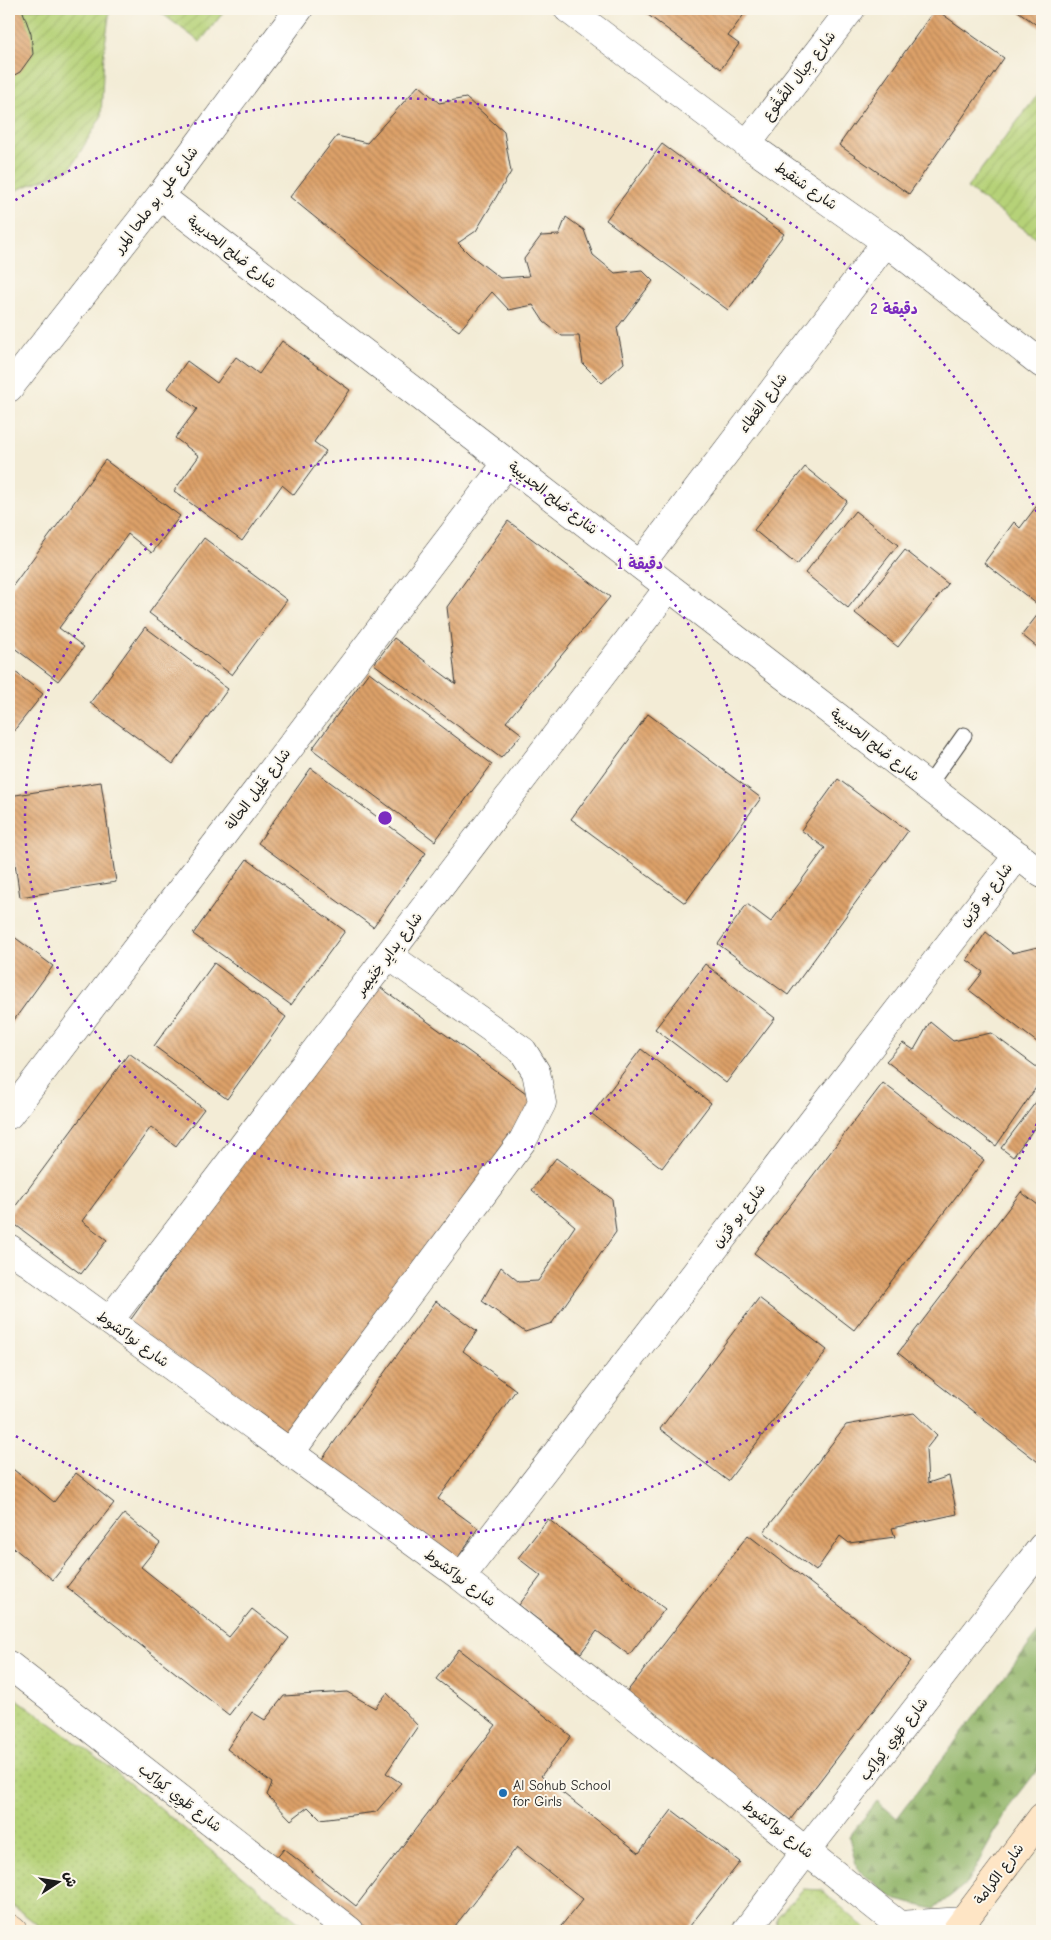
<svg xmlns="http://www.w3.org/2000/svg" width="1051" height="1940" font-family="'Comic Neue','Playpen Sans Arabic',sans-serif">
<style>
.grass{fill:url(#grass-dots);stroke:#69774a}
.forest{fill:url(#forest-firs);stroke:#566842}
.garden{fill:url(#garden-furrows);stroke:#69774a}
.building{fill:url(#building-back-hatch)}
.lines{fill:none;stroke-linecap:round;stroke-linejoin:round}
.service-casing{stroke:#3c3b38;stroke-width:17}
.minor-casing{stroke:#3c3b38;stroke-width:29}
.secondary-casing{stroke:#3c3b38;stroke-width:29}
.service{stroke:#fff;stroke-width:15}
.minor{stroke:#fff;stroke-width:28}
.secondary{stroke:#fee5c5;stroke-width:28}
.ring{fill:none;stroke:#7b2cbf;stroke-width:2.5;stroke-dasharray:2.5 5}
.poi-dot{fill:#1f6fb2;stroke:#fbf7ec;stroke-width:2}
.labels{text-anchor:middle;dominant-baseline:central;stroke-width:4;stroke-linejoin:round;paint-order:stroke}
.street-label{font-size:14px;fill:#1c1c1c;stroke:#fbf7ec}
.poi-label{font-size:14px;fill:#1c1c1c;stroke:#fbf7ec;text-anchor:start}
.centre{fill:#7b2cbf;stroke:#fbf7ec;stroke-width:2.5}
.ring-label{font-size:15px;text-anchor:middle;font-weight:bold;fill:#7b2cbf;stroke:#fbf7ec;stroke-width:4;stroke-linejoin:round;paint-order:stroke}
</style>
<defs>
<pattern id="grass-dots" width="8" height="8" patternUnits="userSpaceOnUse" patternTransform="scale(1.25)"><rect width="8" height="8" fill="#b6d278"/><path d="M2 2h.1M6 6h.1" fill="none" stroke="#9cb467" stroke-width="1.8" stroke-linecap="round"/></pattern>
<pattern id="forest-firs" width="22" height="20" patternUnits="userSpaceOnUse" patternTransform="scale(1.25)"><rect width="22" height="20" fill="#90b468"/><path d="M5 1l3.5 6h-7zM16 11l3.5 6h-7z" fill="#759255"/></pattern>
<pattern id="garden-furrows" width="10" height="10" patternUnits="userSpaceOnUse" patternTransform="scale(1.25)"><rect width="10" height="10" fill="#b6d278"/><path d="M-1 1l2-2M0 10L10 0M9 11l2-2" fill="none" stroke="#9cb467"/></pattern>
<pattern id="building-back-hatch" width="6" height="6" patternUnits="userSpaceOnUse" patternTransform="scale(1.25)"><rect width="6" height="6" fill="#dda169"/><path d="M-1 5l2 2M0 0l6 6M5-1l2 2" fill="none" stroke="#b28256"/></pattern>
</defs>
<rect width="100%" height="100%" fill="#fbf7ec"/>
<filter id="ink" filterUnits="userSpaceOnUse"><feTurbulence type="fractalNoise" baseFrequency=".02" numOctaves="2"/><feDisplacementMap in="SourceGraphic" scale="10" xChannelSelector="R" yChannelSelector="G"/><feConvolveMatrix kernelMatrix="1 2 1 2 8 2 1 2 1" color-interpolation-filters="sRGB"/></filter>
<filter id="wash" filterUnits="userSpaceOnUse"><feTurbulence type="fractalNoise" baseFrequency=".0096" numOctaves="4" result="noise"/><feDisplacementMap in="SourceGraphic" scale="20" xChannelSelector="R" yChannelSelector="G"/><feGaussianBlur stdDeviation="1.12" result="paint"/><feColorMatrix in="noise" values="0 0 0 0 0 0 0 0 0 0 0 0 0 0 0 0 0 1.4 0 .05"/><feComposite in="paint" operator="in"/></filter>
<g filter="url(#wash)">
<rect width="100%" height="100%" fill="#f3ecd6"/>
<path class="grass" d="M 9,1693 L 107,1765 L 309,1931 L 46,1931 L 9,1903 Z
M 803,1889 L 822,1890 L 868,1931 L 776,1931 L 777,1917 Z"/>
<path class="forest" d="M 1042,1628 L 1042,1764 L 1009,1807 L 967,1883 L 934,1909 L 896,1900 L 857,1869 L 849,1837 L 877,1801 L 897,1818 Z"/>
<path class="garden" d="M 9,9 L 110,9 L 104,52 L 101,117 L 70,169 L 9,193 Z
M 156,9 L 226,9 L 200,42 Z
M 1042,89 L 1042,242 L 967,188 Z"/>
<g id="blocks">
<path class="building" d="M 9,9 L 22,9 L 31,34 L 33,54 L 20,72 L 9,78 Z
M 640,9 L 748,9 L 728,36 L 739,44 L 721,69 Z
M 935,9 L 1004,58 L 909,194 L 839,145 Z
M 1015,9 L 1042,9 L 1042,29 Z
M 419,85 L 439,103 L 466,98 L 504,132 L 511,172 L 476,231 L 458,243 L 470,255 L 500,278 L 529,276 L 524,259 L 541,236 L 559,235 L 566,217 L 584,230 L 593,255 L 615,273 L 642,270 L 653,281 L 617,328 L 624,363 L 602,383 L 583,364 L 579,336 L 562,336 L 544,322 L 533,305 L 509,310 L 492,292 L 459,331 L 424,306 L 290,197 L 337,136 L 367,143 Z
M 662,144 L 784,234 L 728,310 L 606,220 Z
M 282,341 L 350,390 L 314,442 L 326,451 L 294,495 L 282,485 L 242,541 L 174,491 L 199,456 L 175,438 L 197,409 L 168,388 L 187,361 L 217,383 L 236,357 L 259,374 Z
M 105,460 L 180,516 L 152,553 L 128,534 L 59,628 L 84,647 L 58,681 L 9,644 L 9,591 Z
M 805,467 L 847,501 L 797,565 L 754,530 Z
M 1042,499 L 1042,608 L 984,563 L 1014,522 L 1020,528 Z
M 855,511 L 898,545 L 848,608 L 805,573 Z
M 508,521 L 610,597 L 506,722 L 522,734 L 501,758 L 374,664 L 394,638 L 456,684 L 447,607 Z
M 204,538 L 287,600 L 232,675 L 149,613 Z
M 905,550 L 948,584 L 898,647 L 855,613 Z
M 1042,609 L 1042,651 L 1022,635 Z
M 145,627 L 228,689 L 173,764 L 90,703 Z
M 9,667 L 43,694 L 9,737 Z
M 369,672 L 492,764 L 435,841 L 312,749 Z
M 648,714 L 761,798 L 685,903 L 571,819 Z
M 311,768 L 426,853 L 373,927 L 258,843 Z
M 838,779 L 908,831 L 788,995 L 718,944 L 747,904 L 771,922 L 825,848 L 801,830 Z
M 101,782 L 116,882 L 20,897 L 9,823 L 9,796 Z
M 247,859 L 345,931 L 291,1005 L 193,934 Z
M 986,932 L 1012,953 L 1042,946 L 1042,1046 L 969,990 L 983,972 L 967,960 Z
M 9,933 L 53,966 L 9,1027 Z
M 214,963 L 286,1017 L 227,1099 L 154,1046 Z
M 705,964 L 775,1018 L 726,1083 L 655,1029 Z
M 373,982 L 537,1101 L 293,1441 L 129,1322 Z
M 930,1022 L 953,1041 L 991,1033 L 1042,1071 L 1042,1079 L 996,1146 L 886,1061 L 903,1043 L 914,1050 Z
M 641,1049 L 711,1103 L 662,1168 L 592,1114 Z
M 129,1053 L 204,1109 L 176,1146 L 151,1127 L 82,1221 L 107,1240 L 81,1274 L 9,1220 L 9,1215 Z
M 883,1083 L 984,1160 L 854,1330 L 754,1253 Z
M 1042,1094 L 1042,1118 L 1013,1157 L 1001,1148 Z
M 556,1158 L 612,1199 L 616,1232 L 552,1323 L 525,1332 L 482,1301 L 501,1267 L 519,1282 L 538,1281 L 575,1226 L 532,1190 Z
M 1021,1192 L 1042,1208 L 1042,1465 L 898,1353 Z
M 759,1298 L 827,1350 L 728,1481 L 660,1429 Z
M 436,1301 L 477,1331 L 463,1351 L 516,1390 L 438,1499 L 478,1528 L 453,1565 L 317,1466 Z
M 914,1413 L 937,1435 L 926,1449 L 928,1483 L 949,1476 L 957,1514 L 892,1528 L 895,1537 L 849,1543 L 840,1536 L 816,1571 L 764,1532 L 846,1425 Z
M 9,1466 L 54,1502 L 76,1473 L 114,1503 L 53,1580 L 9,1544 Z
M 124,1514 L 160,1543 L 141,1567 L 229,1637 L 252,1609 L 289,1638 L 229,1715 L 67,1587 Z
M 548,1519 L 665,1609 L 629,1655 L 597,1631 L 581,1653 L 519,1605 L 541,1576 L 518,1558 Z
M 748,1535 L 911,1661 L 790,1820 L 626,1693 Z
M 459,1649 L 571,1736 L 541,1776 L 639,1853 L 672,1810 L 740,1862 L 686,1931 L 557,1931 L 583,1899 L 517,1847 L 451,1931 L 367,1931 L 275,1860 L 284,1849 L 356,1906 L 496,1725 L 436,1679 Z
M 347,1692 L 375,1708 L 387,1693 L 418,1726 L 386,1773 L 401,1783 L 376,1812 L 320,1819 L 308,1807 L 291,1820 L 267,1795 L 272,1783 L 227,1749 L 252,1712 L 265,1720 L 284,1696 Z"/>
</g>
</g>
<g filter="url(#ink)">
<use href="#blocks" fill-opacity="0" stroke="#3c3b38" stroke-width="1"/>
<g class="lines">
<defs>
<path id="service" d="M 928,786 L 964,735"/>
<path id="minor" d="M 568,9 L 747,144 L 886,242 L 1042,364
M 747,144 L 851,9
M 160,196 L 1042,874
M 9,388 L 160,196 L 299,9
M 640,565 L 886,242
M 9,1115 L 507,463
M 9,1248 L 461,1577 L 899,1925 L 901,1931
M 109,1321 L 669,587
M 290,1453 L 523,1140 L 542,1103 L 536,1072 L 523,1051 L 388,955
M 461,1577 L 1018,855
M 9,1665 L 350,1931
M 899,1925 L 964,1921
M 746,1931 L 806,1851 L 1042,1547"/>
<path id="secondary" d="M 9,1928 L 13,1931
M 956,1931 L 1042,1817"/>
</defs>
<use href="#service" class="service-casing"/>
<use href="#minor" class="minor-casing"/>
<use href="#secondary" class="secondary-casing"/>
<use href="#service" class="service"/>
<use href="#minor" class="minor"/>
<use href="#secondary" class="secondary"/>
</g>
</g>
<g class="ring">
<circle cx="385" cy="818" r="360"/>
<path d="M1040 1117A720 720 0 0 1 9 1432M9 204A720 720 0 0 1 1040 519"/>
</g>
<circle class="poi-dot" cx="503" cy="1793" r="5"/>
<g class="labels">
<g class="street-label">
<text transform="translate(799 76) rotate(-52)">شارع جِبال الصَّقُوع</text>
<text transform="translate(806 186) rotate(35)">شارع شنقيط</text>
<text transform="translate(156 200) rotate(-53)">شارع علي بو ملحا المرر</text>
<text transform="translate(232 252) rotate(38)">شارع صُلح الحديبية</text>
<text transform="translate(763 403) rotate(-53)">شارع العَطاء</text>
<text transform="translate(553 498) rotate(38)">شارع صُلح الحديبية</text>
<text transform="translate(875 745) rotate(38)">شارع صُلح الحديبية</text>
<text transform="translate(258 789) rotate(-53)">شارع غَلِيل الحالة</text>
<text transform="translate(986 895) rotate(-52)">شارع بو قرَين</text>
<text transform="translate(389 954) rotate(-53)">شارع بِدايِر خِنَيصِر</text>
<text transform="translate(739 1216) rotate(-52)">شارع بو قرَين</text>
<text transform="translate(133 1339) rotate(36)">شارع نواكشوط</text>
<text transform="translate(460 1578) rotate(37)">شارع نواكشوط</text>
<text transform="translate(894 1739) rotate(-52)">شارع طَوِي كِواكِب</text>
<text transform="translate(180 1798) rotate(38)">شارع طَوِي كِواكِب</text>
<text transform="translate(778 1829) rotate(38)">شارع نواكشوط</text>
<text transform="translate(999 1874) rotate(-53)">شارع الكرامة</text>
</g>
<g class="poi-label">
<text x="513" y="1785">Al Sohub School<tspan x="513" dy="16">for Girls</tspan></text>
</g>
</g>
<circle cx="385" cy="818" r="8" class="centre"/>
<g class="ring-label">
<text x="894" y="314">2 دقيقة</text>
<text x="640" y="569">1 دقيقة</text>
</g>
<rect width="1051" height="1940" fill="none" stroke="#fbf7ec" stroke-width="30"/>
<g transform="translate(58 1882) rotate(78)" stroke="#fbf7ec" stroke-width="4" paint-order="stroke">
<path d="M0-4L9 19L0 12L-9 19Z" fill="#1c1c1c"/>
<text y="-8" font-size="14" font-weight="bold" text-anchor="middle" fill="#1c1c1c">ش</text>
</g>
</svg>
